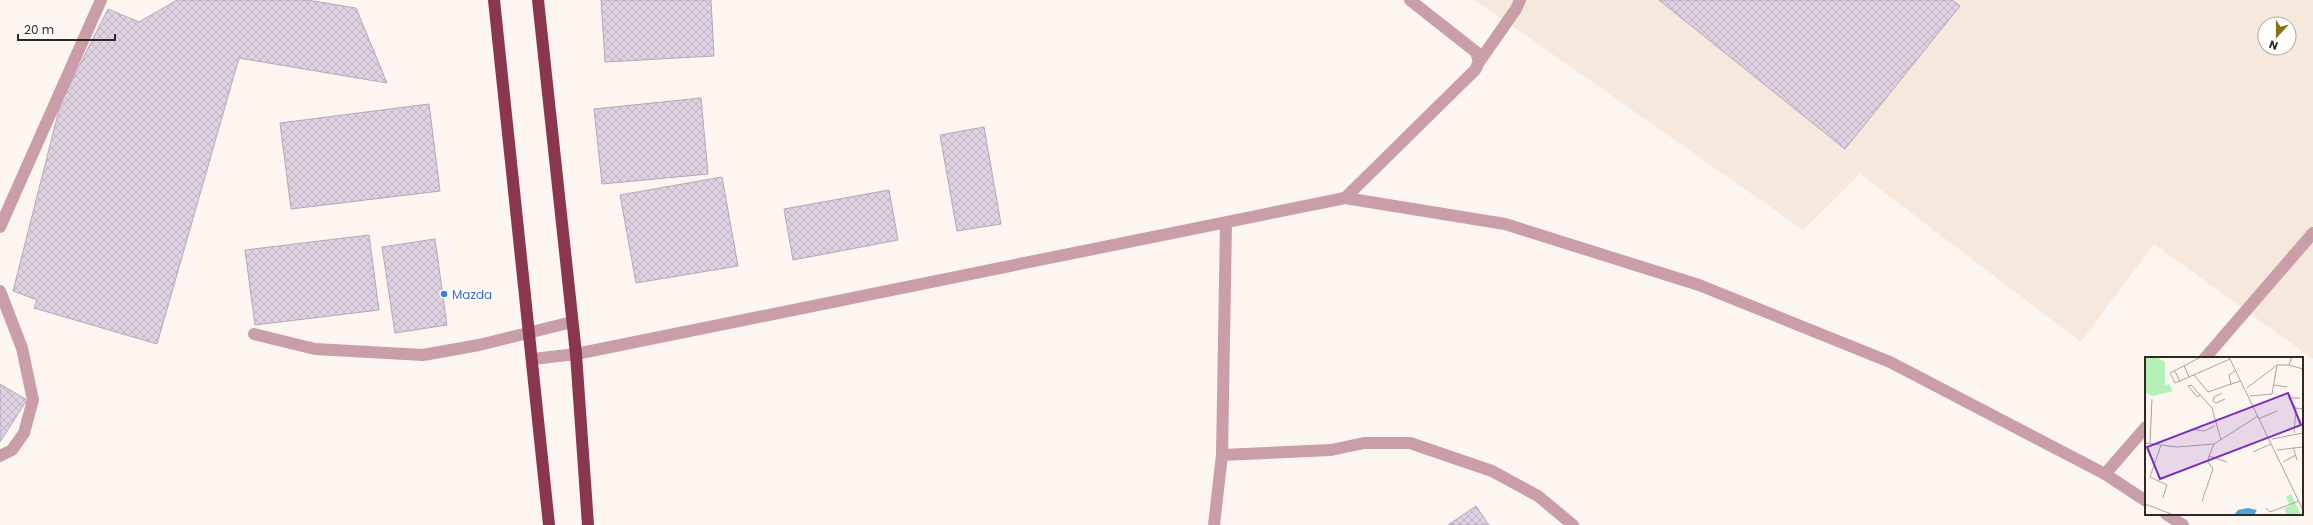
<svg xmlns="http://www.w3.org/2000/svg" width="2313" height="525" font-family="Poppins,sans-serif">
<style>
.built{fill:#f7e8de;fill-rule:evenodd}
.building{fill:url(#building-cross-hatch);stroke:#b5a9b9}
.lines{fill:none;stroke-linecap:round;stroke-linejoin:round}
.lane{stroke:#c99ea6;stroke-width:12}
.street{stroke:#c99ea6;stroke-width:12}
.highway{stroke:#8a364d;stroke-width:12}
.shop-dot{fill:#3f7fe0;stroke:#fff;stroke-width:1.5}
.labels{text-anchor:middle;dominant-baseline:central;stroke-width:3.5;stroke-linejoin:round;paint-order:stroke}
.shop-label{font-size:12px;fill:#366cbe;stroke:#fff;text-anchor:start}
.inset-road{fill:none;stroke:#aaa39e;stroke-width:1}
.view{fill:#7b2cbf;fill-opacity:0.15;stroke:#7b2cbf;stroke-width:2}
.inset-edge{fill:none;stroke:#2f2924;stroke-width:2}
</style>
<defs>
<pattern id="building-cross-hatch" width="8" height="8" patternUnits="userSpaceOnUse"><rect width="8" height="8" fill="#ded2e2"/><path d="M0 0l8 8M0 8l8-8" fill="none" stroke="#bfb4c2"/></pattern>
</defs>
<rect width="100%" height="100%" fill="#fcf5f0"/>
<path class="built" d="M 1475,0 L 2313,0 L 2313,359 L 2154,244 L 2081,342 L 1860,174 L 1803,230 ZM 2265,24 L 2289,24 L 2289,48 L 2265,48 Z"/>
<path class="building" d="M 177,0 L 307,0 L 356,8 L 387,83 L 239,58 L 157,344 L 34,308 L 37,300 L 13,291 L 61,102 L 108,9 L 139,22 Z
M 601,0 L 711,0 L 714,56 L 605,62 Z
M 1659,0 L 1952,0 L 1960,6 L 1845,149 Z
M 701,98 L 708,174 L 602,184 L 594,109 Z
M 429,104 L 440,191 L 291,209 L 280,123 Z
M 984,127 L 1001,224 L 957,231 L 940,135 Z
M 722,177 L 738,266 L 636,283 L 620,195 Z
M 889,190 L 898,240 L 793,260 L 784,209 Z
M 369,235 L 379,310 L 255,325 L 245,250 Z
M 435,239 L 447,325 L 395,333 L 382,247 Z
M 0,384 L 27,400 L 0,442 Z
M 1476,506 L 1489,525 L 1448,525 Z"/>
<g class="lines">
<path class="lane" d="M 1479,62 L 1516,9 L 1520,0
M 1345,198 L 1475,70 L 1479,62 L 1476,52 L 1410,0
M 0,227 L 101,0
M 0,291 L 22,348 L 33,400 L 24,433 L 12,450 L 0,456
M 254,334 L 315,349 L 423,355 L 479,345 L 572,322
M 2205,358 L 2313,233
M 1222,455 L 1331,450 L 1364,443 L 1410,443 L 1492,471 L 1538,496 L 1573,525
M 2105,474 L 2146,427
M 1214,525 L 1222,455 L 1226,223"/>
<path class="street" d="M 533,359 L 576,354 L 1345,198 L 1505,224 L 1699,285 L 1890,362 L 2105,474 L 2146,501
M 2166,514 L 2183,525"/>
<path class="highway" d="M 494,0 L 549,525
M 538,0 L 576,354 L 588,525"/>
</g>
<circle class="shop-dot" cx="444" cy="294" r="4"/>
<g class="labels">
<g class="shop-label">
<text x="452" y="294">Mazda</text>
</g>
</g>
<g transform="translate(2145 357)">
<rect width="158" height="158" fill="#fcf5f0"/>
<path d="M 0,0 L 11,0 L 20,5 L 20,28 L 24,27 L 28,34 L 8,39 L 0,36 Z" fill="#b6f0b9"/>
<path d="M 146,137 L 156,158 L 142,158 L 139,151 L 145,149 L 141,139 Z" fill="#b6f0b9"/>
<path d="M 103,151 L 112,153 L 109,158 L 89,158 L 93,153 Z" fill="#4ba4da"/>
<path class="inset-road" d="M 84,0 L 158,153M 144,8 L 158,12M 39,9 L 44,20 L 85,2M 30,14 L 35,25M 49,18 L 63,35 L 95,24M 44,20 L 30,26 L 25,16 L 56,0M 86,28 L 84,18 L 90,14M 129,28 L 142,30M 102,31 L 132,8M 77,36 L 69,40 L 68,44 L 71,46 L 80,42M 55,38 L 52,40 L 43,29 L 46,28 L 67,51 L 76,83M 105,39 L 127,37 L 132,8 L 144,8 L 147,0M 151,51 L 144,41 L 155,41M 113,62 L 132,54M 46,72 L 59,74 L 70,69M 149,76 L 151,51 L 158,52M 127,82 L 158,76M 0,86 L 32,90 L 69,87 L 113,59M 5,86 L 7,42M 69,87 L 64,99 L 82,105M 16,88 L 5,120 L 22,128 L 18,141M 148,90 L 152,103M 132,93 L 158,90M 108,95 L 126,87M 138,105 L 151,98M 57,144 L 68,112 L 63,105 L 64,99M 0,147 L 29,158M 121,151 L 125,155 L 154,144"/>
<path class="view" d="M 143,36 L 156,68 L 15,122 L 2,90 Z"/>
<rect width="158" height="158" class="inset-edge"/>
</g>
<g transform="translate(2277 36) rotate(201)"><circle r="19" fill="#ffffff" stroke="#aca9a7"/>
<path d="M0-3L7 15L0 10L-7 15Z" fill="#877213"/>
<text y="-6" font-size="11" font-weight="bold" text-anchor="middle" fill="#2f2924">N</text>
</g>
<path d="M18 34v6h97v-6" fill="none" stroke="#2f2924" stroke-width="2"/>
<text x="24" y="34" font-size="12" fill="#2f2924" stroke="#ffffff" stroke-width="3" paint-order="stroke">20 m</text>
</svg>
